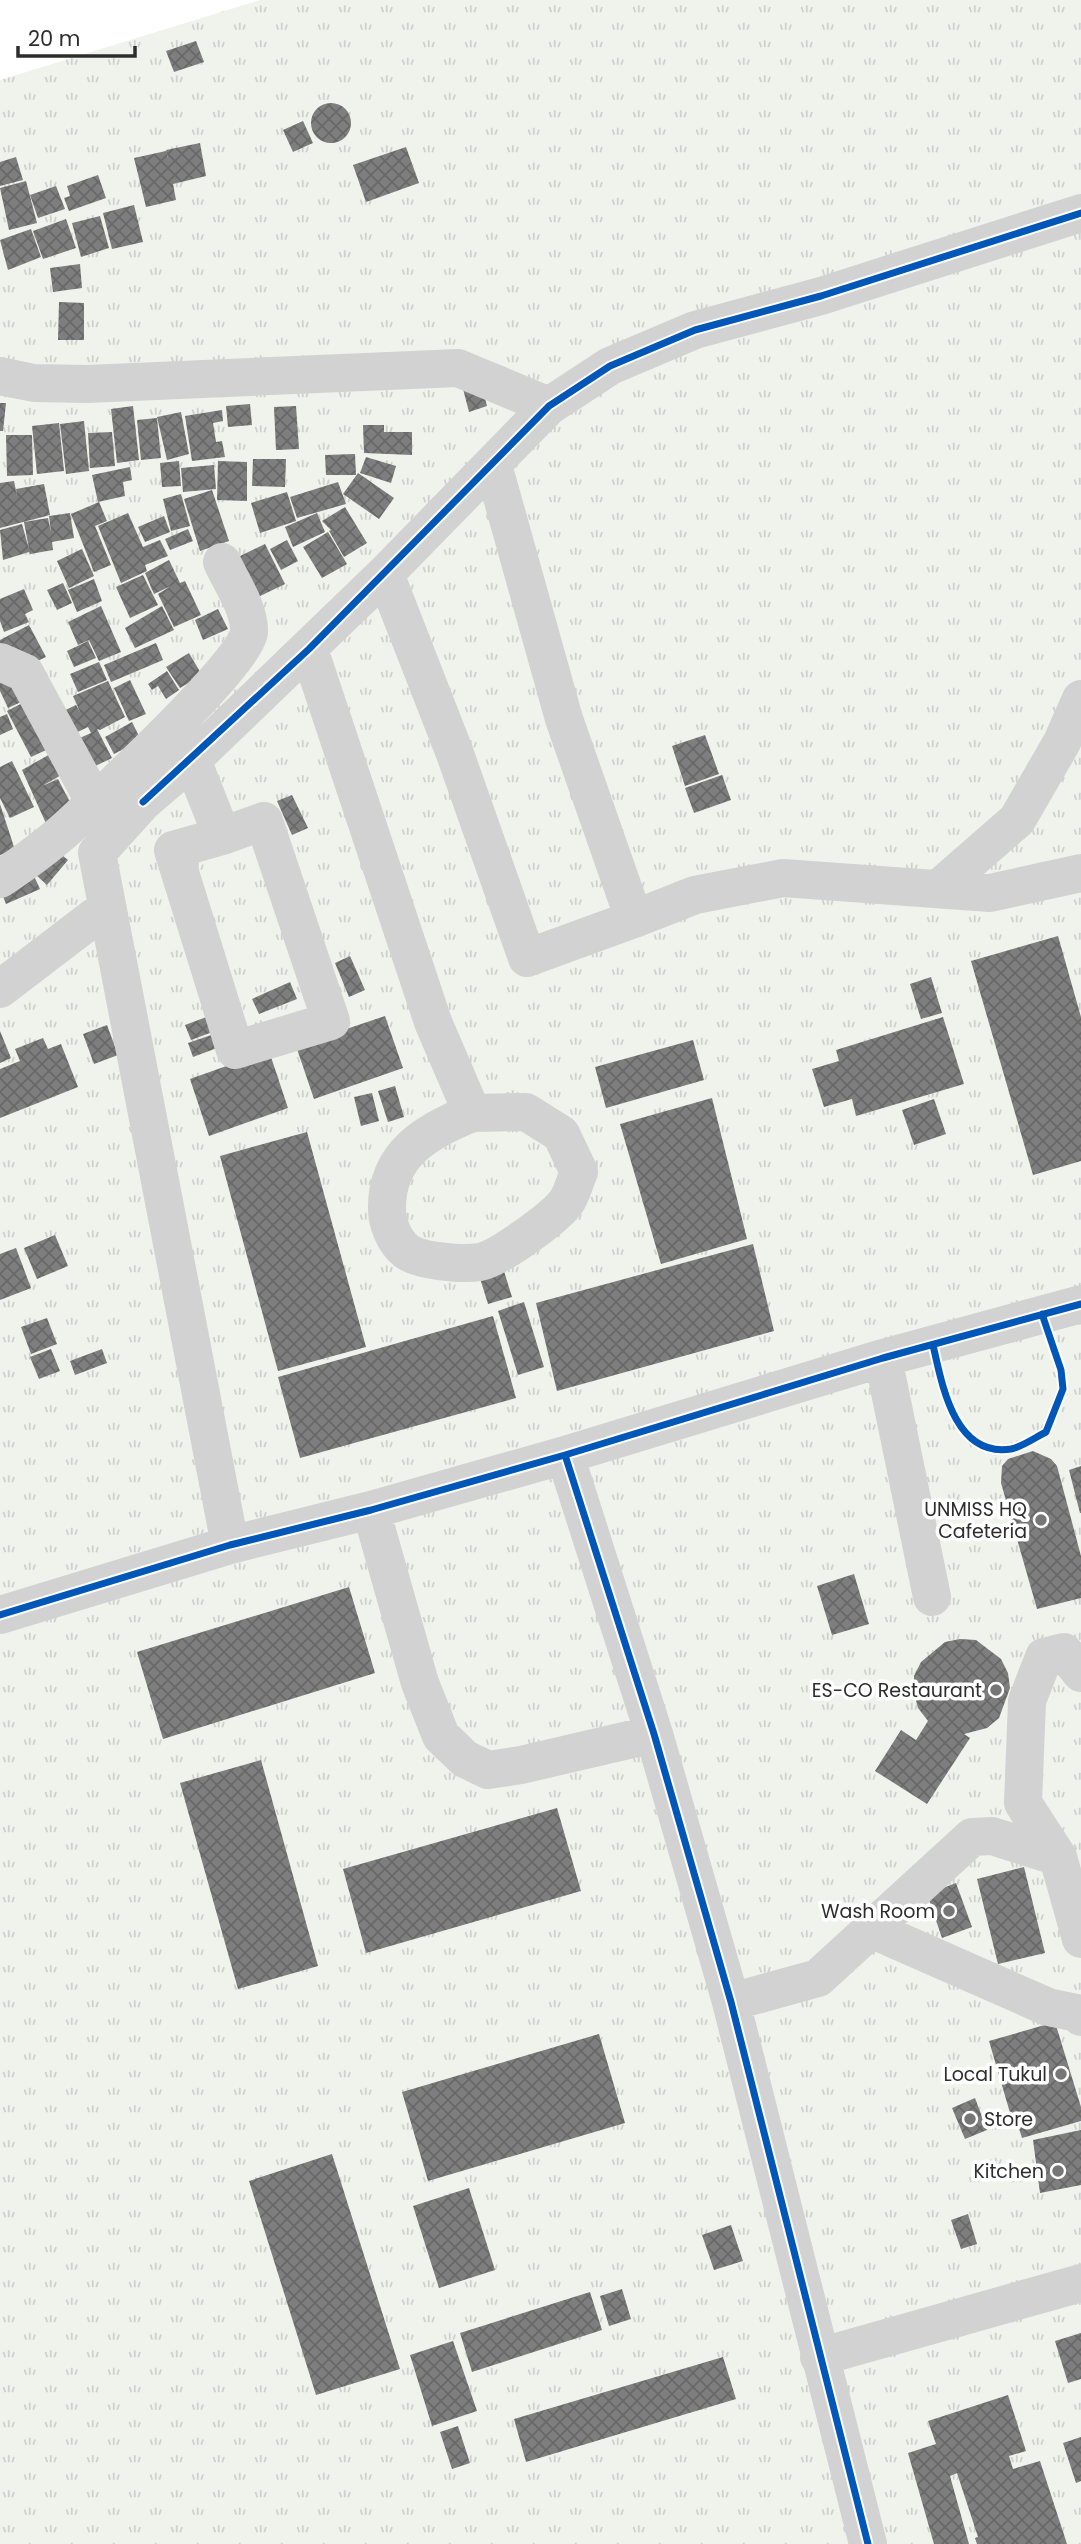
<svg xmlns="http://www.w3.org/2000/svg" width="1081" height="2544" font-family="Poppins,sans-serif">
<style>
.grass{fill:url(#grass-tufts)}
.building{fill:url(#building-cross-hatch)}
.lines{fill:none;stroke-linecap:round;stroke-linejoin:round}
.minor{stroke:#d2d2d2;stroke-width:38}
.cycleway-casing{stroke:#fff;stroke-width:11}
.cycleway{stroke:#0057b8;stroke-width:7}
.poi-dot{fill:#767676;stroke:#fff;stroke-width:2.5}
.labels{text-anchor:middle;dominant-baseline:central;stroke-width:7;stroke-linejoin:round;paint-order:stroke}
.poi-label{font-size:19px;fill:#2d2d2d;stroke:#fff;text-anchor:end}
</style>
<defs>
<pattern id="grass-tufts" width="24" height="20" patternUnits="userSpaceOnUse" patternTransform="scale(1.75)"><rect width="24" height="20" fill="#f0f3ec"/><path d="M3 7l-1-3M5 7V3M7 7l1-3M15 17l-1-3M17 17v-4M19 17l1-3" fill="none" stroke="#ced1cb"/></pattern>
<pattern id="building-cross-hatch" width="8" height="8" patternUnits="userSpaceOnUse" patternTransform="scale(1.75)"><rect width="8" height="8" fill="#7e7e7e"/><path d="M0 0l8 8M0 8l8-8" fill="none" stroke="#686868"/></pattern>
</defs>
<rect width="100%" height="100%" fill="#fff"/>
<path class="grass" d="M 260,0 L 1081,0 L 1081,2544 L 0,2544 L 0,80 Z"/>
<path class="building" d="M 196,41 L 204,62 L 174,72 L 166,51 Z
M311 123a20 20 0 1 1 40 0a20 20 0 1 1-40 0Z
M 303,121 L 313,143 L 293,152 L 283,130 Z
M 200,143 L 206,176 L 173,184 L 176,200 L 146,207 L 134,158 L 166,151 L 169,162 L 166,150 Z
M 406,147 L 419,183 L 366,202 L 353,165 Z
M 16,157 L 23,180 L 0,186 L 0,162 Z
M 98,175 L 106,198 L 69,211 L 64,198 L 70,196 L 67,186 Z
M 26,181 L 37,223 L 9,230 L 0,188 Z
M 56,186 L 65,209 L 38,218 L 30,195 Z
M 134,205 L 143,242 L 112,249 L 103,213 Z
M 100,216 L 109,248 L 81,257 L 72,223 Z
M 66,219 L 76,248 L 43,259 L 33,231 Z
M 31,229 L 41,257 L 8,270 L 0,240 Z
M 80,264 L 82,288 L 53,292 L 50,268 Z
M 59,302 L 84,303 L 84,340 L 58,340 Z
M 480,380 L 487,406 L 469,412 L 462,385 Z
M 0,403 L 6,403 L 3,431 L 0,431 Z
M 250,404 L 252,425 L 228,427 L 226,406 Z
M 133,406 L 139,460 L 117,463 L 111,409 Z
M 296,406 L 299,449 L 276,450 L 274,407 Z
M 222,410 L 223,421 L 213,423 L 216,442 L 222,441 L 225,457 L 192,461 L 185,416 Z
M 181,412 L 189,454 L 167,460 L 157,417 Z
M 157,418 L 161,458 L 141,460 L 137,420 Z
M 84,421 L 89,471 L 66,474 L 60,424 Z
M 59,423 L 64,471 L 37,474 L 32,426 Z
M 363,425 L 384,425 L 384,432 L 412,432 L 412,455 L 364,453 Z
M 112,432 L 115,466 L 90,468 L 88,433 Z
M 6,435 L 32,435 L 33,475 L 7,476 Z
M 355,454 L 356,475 L 326,475 L 325,455 Z
M 366,457 L 396,466 L 391,483 L 360,473 Z
M 253,459 L 286,459 L 285,487 L 252,486 Z
M 179,461 L 181,486 L 162,487 L 160,463 Z
M 218,461 L 247,462 L 247,501 L 217,500 Z
M 214,465 L 216,489 L 183,492 L 181,468 Z
M 130,467 L 132,480 L 123,482 L 125,496 L 98,502 L 92,475 Z
M 358,473 L 394,498 L 379,519 L 343,494 Z
M 14,481 L 17,496 L 16,489 L 44,484 L 50,515 L 0,528 L 0,483 Z
M 338,482 L 346,504 L 297,518 L 290,497 Z
M 212,490 L 229,541 L 200,551 L 184,499 Z
M 287,492 L 296,521 L 260,533 L 251,503 Z
M 181,494 L 190,526 L 171,531 L 163,499 Z
M 99,502 L 107,521 L 95,526 L 111,565 L 94,572 L 71,514 Z
M 345,507 L 367,543 L 344,557 L 329,531 L 331,530 L 322,521 Z
M 70,513 L 74,538 L 52,542 L 53,550 L 30,554 L 29,552 L 3,560 L 0,530 L 22,524 L 29,549 L 24,522 L 48,518 L 51,532 L 49,516 Z
M 128,513 L 143,547 L 160,540 L 168,556 L 145,565 L 147,571 L 121,583 L 98,526 Z
M 317,513 L 325,532 L 293,547 L 285,527 Z
M 164,516 L 170,532 L 145,542 L 138,527 Z
M 188,529 L 193,541 L 170,550 L 165,539 Z
M 328,532 L 347,564 L 322,578 L 303,547 Z
M 287,540 L 298,561 L 281,570 L 270,549 Z
M 265,544 L 285,584 L 252,600 L 232,560 Z
M 82,549 L 94,576 L 69,588 L 57,561 Z
M 169,560 L 180,583 L 185,581 L 201,615 L 174,627 L 158,594 L 171,586 L 154,594 L 145,573 Z
M 143,575 L 158,605 L 130,618 L 116,587 Z
M 94,579 L 102,601 L 77,612 L 68,590 Z
M 63,583 L 72,603 L 57,610 L 47,590 Z
M 24,589 L 33,610 L 25,614 L 29,622 L 4,632 L 0,621 L 0,599 Z
M 101,606 L 121,652 L 99,661 L 89,640 L 78,645 L 68,622 Z
M 162,606 L 174,630 L 135,648 L 125,628 Z
M 218,609 L 228,629 L 203,640 L 195,620 Z
M 29,625 L 46,657 L 20,669 L 0,653 L 0,640 Z
M 88,641 L 96,658 L 74,667 L 67,651 Z
M 156,643 L 163,660 L 111,682 L 104,665 Z
M 189,653 L 202,675 L 180,688 L 166,667 Z
M 99,662 L 107,680 L 78,692 L 70,674 Z
M 167,671 L 179,690 L 166,699 L 158,686 L 152,690 L 148,684 Z
M 0,680 L 32,697 L 8,708 L 0,691 Z
M 130,680 L 146,714 L 129,721 L 114,688 Z
M 108,681 L 125,717 L 100,730 L 97,729 L 112,758 L 87,770 L 73,741 L 91,733 L 88,727 L 65,738 L 55,715 L 76,705 L 80,712 L 73,696 Z
M 32,698 L 57,745 L 31,757 L 7,711 Z
M 7,714 L 13,729 L 0,735 L 0,717 Z
M 132,722 L 141,740 L 114,754 L 105,737 Z
M 705,735 L 719,774 L 685,786 L 672,746 Z
M 59,749 L 70,770 L 42,786 L 58,779 L 77,816 L 49,830 L 22,770 Z
M 12,761 L 34,807 L 10,818 L 0,798 L 0,767 Z
M 722,775 L 731,800 L 694,813 L 685,788 Z
M 292,795 L 308,828 L 292,835 L 277,801 Z
M 0,804 L 15,850 L 0,855 Z
M 57,851 L 68,860 L 47,885 L 36,875 Z
M 34,876 L 40,889 L 6,904 L 1,891 Z
M 1058,936 L 1081,1017 L 1081,1161 L 1033,1175 L 971,961 Z
M 350,956 L 365,990 L 349,997 L 335,963 Z
M 931,977 L 942,1013 L 921,1019 L 910,984 Z
M 290,982 L 297,999 L 259,1014 L 252,999 Z
M 220,1012 L 226,1027 L 191,1040 L 185,1025 Z
M 385,1016 L 403,1068 L 314,1099 L 296,1046 Z
M 943,1017 L 964,1084 L 856,1116 L 852,1099 L 824,1107 L 812,1069 L 839,1061 L 836,1050 Z
M 107,1025 L 118,1055 L 94,1064 L 83,1034 Z
M 0,1031 L 11,1058 L 0,1063 Z
M 220,1032 L 225,1045 L 193,1057 L 188,1043 Z
M 43,1038 L 48,1049 L 61,1044 L 78,1087 L 0,1118 L 0,1069 L 20,1061 L 15,1049 Z
M 693,1040 L 704,1080 L 606,1108 L 595,1067 Z
M 269,1051 L 288,1108 L 209,1136 L 190,1079 Z
M 395,1086 L 404,1117 L 388,1122 L 378,1091 Z
M 372,1093 L 379,1121 L 361,1126 L 354,1097 Z
M 712,1098 L 747,1239 L 661,1264 L 620,1124 Z
M 934,1099 L 946,1134 L 914,1145 L 902,1110 Z
M 307,1132 L 366,1347 L 278,1371 L 220,1156 Z
M 55,1235 L 68,1266 L 37,1279 L 24,1248 Z
M 753,1244 L 774,1331 L 557,1391 L 536,1303 Z
M 16,1248 L 31,1288 L 0,1300 L 0,1254 Z
M 503,1268 L 512,1297 L 488,1304 L 479,1275 Z
M 524,1302 L 544,1367 L 518,1375 L 498,1311 Z
M 493,1316 L 516,1398 L 300,1458 L 278,1377 Z
M 47,1318 L 57,1344 L 31,1354 L 21,1327 Z
M 51,1349 L 60,1371 L 39,1379 L 30,1357 Z
M 102,1349 L 107,1363 L 75,1375 L 70,1361 Z
M 1033,1451 L 1051,1459 L 1057,1466 L 1081,1556 L 1081,1598 L 1037,1609 L 1001,1483 L 1002,1466 L 1008,1459 Z
M 1081,1466 L 1081,1513 L 1080,1513 L 1069,1470 Z
M 854,1574 L 869,1624 L 832,1635 L 817,1586 Z
M 349,1587 L 375,1673 L 163,1739 L 137,1652 Z
M 960,1639 L 976,1640 L 1001,1659 L 1008,1673 L 1010,1688 L 999,1718 L 987,1728 L 964,1734 L 970,1738 L 927,1804 L 875,1771 L 901,1730 L 916,1740 L 928,1721 L 918,1708 L 914,1693 L 914,1676 L 921,1662 L 945,1642 Z
M 261,1760 L 318,1966 L 238,1989 L 180,1783 Z
M 557,1808 L 581,1891 L 366,1953 L 343,1869 Z
M 1024,1867 L 1045,1953 L 998,1964 L 977,1879 Z
M 956,1883 L 972,1927 L 942,1938 L 927,1894 Z
M 1055,2022 L 1081,2107 L 1081,2121 L 1022,2138 L 1017,2122 L 1013,2123 L 989,2041 Z
M 599,2034 L 625,2123 L 428,2181 L 402,2092 Z
M 975,2098 L 987,2130 L 965,2139 L 952,2108 Z
M 1081,2130 L 1081,2185 L 1040,2193 L 1033,2140 Z
M 332,2154 L 400,2369 L 316,2395 L 249,2181 Z
M 469,2188 L 495,2270 L 439,2288 L 413,2206 Z
M 968,2214 L 977,2244 L 961,2249 L 951,2220 Z
M 731,2225 L 743,2261 L 714,2270 L 702,2235 Z
M 622,2289 L 631,2319 L 609,2326 L 600,2296 Z
M 590,2292 L 602,2330 L 472,2372 L 460,2333 Z
M 1081,2333 L 1081,2379 L 1068,2383 L 1055,2341 Z
M 453,2341 L 477,2411 L 432,2426 L 410,2355 Z
M 723,2357 L 736,2399 L 526,2462 L 514,2419 Z
M 1008,2395 L 1026,2451 L 1009,2456 L 1013,2469 L 1040,2461 L 1067,2544 L 977,2544 L 975,2538 L 978,2537 L 957,2473 L 950,2476 L 969,2544 L 934,2544 L 908,2453 L 936,2444 L 928,2421 Z
M 458,2426 L 470,2463 L 452,2469 L 440,2432 Z
M 1081,2437 L 1081,2481 L 1076,2483 L 1063,2443 Z"/>
<g class="lines">
<path class="minor" d="M 0,376 L 34,383 L 87,384 L 458,368 L 549,406
M 385,574 L 454,751 L 527,958 L 634,919 L 564,719 L 493,465
M 309,649 L 433,1022 L 472,1113 L 526,1112 L 561,1134 L 579,1172 C 575,1181 572,1193 567,1201 C 555,1218 499,1258 480,1262 C 463,1265 419,1261 406,1251 C 394,1241 387,1223 387,1209 C 386,1154 427,1131 472,1113
M 0,662 L 25,673 L 94,801
M 192,760 L 222,836 L 264,821 L 331,1021 L 235,1050 L 173,850 L 222,836
M 0,879 C 27,861 53,842 76,820 C 105,793 247,661 249,632 C 250,609 231,582 222,562
M 938,889 L 1017,820 L 1062,742 L 1081,699
M 634,919 L 695,895 L 783,878 L 990,893 L 1081,873
M 0,989 L 106,908
M 883,1358 L 932,1597
M 565,1455 L 654,1734 L 731,2002 L 868,2544
M 371,1510 L 420,1683 L 441,1736 L 465,1759 L 488,1770 L 521,1765 L 654,1734
M 230,1545 L 97,853 L 143,802 L 192,760 L 385,574 L 549,406 L 610,366 L 695,330 L 821,296 L 1081,213
M 0,1615 L 230,1545 L 371,1510 L 565,1455 L 883,1358 L 1081,1304
M 1081,1673 L 1064,1652 L 1044,1657 L 1027,1701 L 1023,1803 L 1058,1857 L 1081,1939
M 871,1929 L 1048,2007 L 1077,2013 L 1081,2017
M 731,2002 L 818,1978 L 972,1837 L 992,1836 L 1058,1857
M 819,2357 L 1081,2283"/>
<defs>
<path id="cycleway" d="M 143,802 L 309,649 L 549,406 L 610,366 L 695,330 L 821,296 L 1081,213
M 933,1345 C 942,1384 954,1458 1011,1449 C 1022,1447 1036,1437 1046,1432 L 1063,1389 L 1061,1370 L 1042,1314
M 565,1455 L 654,1734 L 731,2002 L 868,2544
M 0,1615 L 230,1545 L 371,1510 L 565,1455 L 883,1358 L 1081,1304"/>
</defs>
<use href="#cycleway" class="cycleway-casing"/>
<use href="#cycleway" class="cycleway"/>
</g>
<g class="poi-dot">
<circle cx="1041" cy="1520" r="7"/>
<circle cx="996" cy="1690" r="7"/>
<circle cx="949" cy="1911" r="7"/>
<circle cx="1061" cy="2074" r="7"/>
<circle cx="970" cy="2119" r="7"/>
<circle cx="1058" cy="2171" r="7"/>
</g>
<g class="labels">
<g class="poi-label">
<text x="1027" y="1509">UNMISS HQ<tspan x="1027" dy="22">Cafeteria</tspan></text>
<text x="982" y="1690">ES-CO Restaurant</text>
<text x="935" y="1911">Wash Room</text>
<text x="1047" y="2074">Local Tukul</text>
<text x="984" y="2119" text-anchor="start">Store</text>
<text x="1044" y="2171">Kitchen</text>
</g>
</g>
<path d="M18 46v10h117v-10" fill="none" stroke="#2d2d2d" stroke-width="3.5"/>
<text x="28" y="46" font-size="21" fill="#2d2d2d" stroke="#ffffff" stroke-width="5" paint-order="stroke">20 m</text>
</svg>
